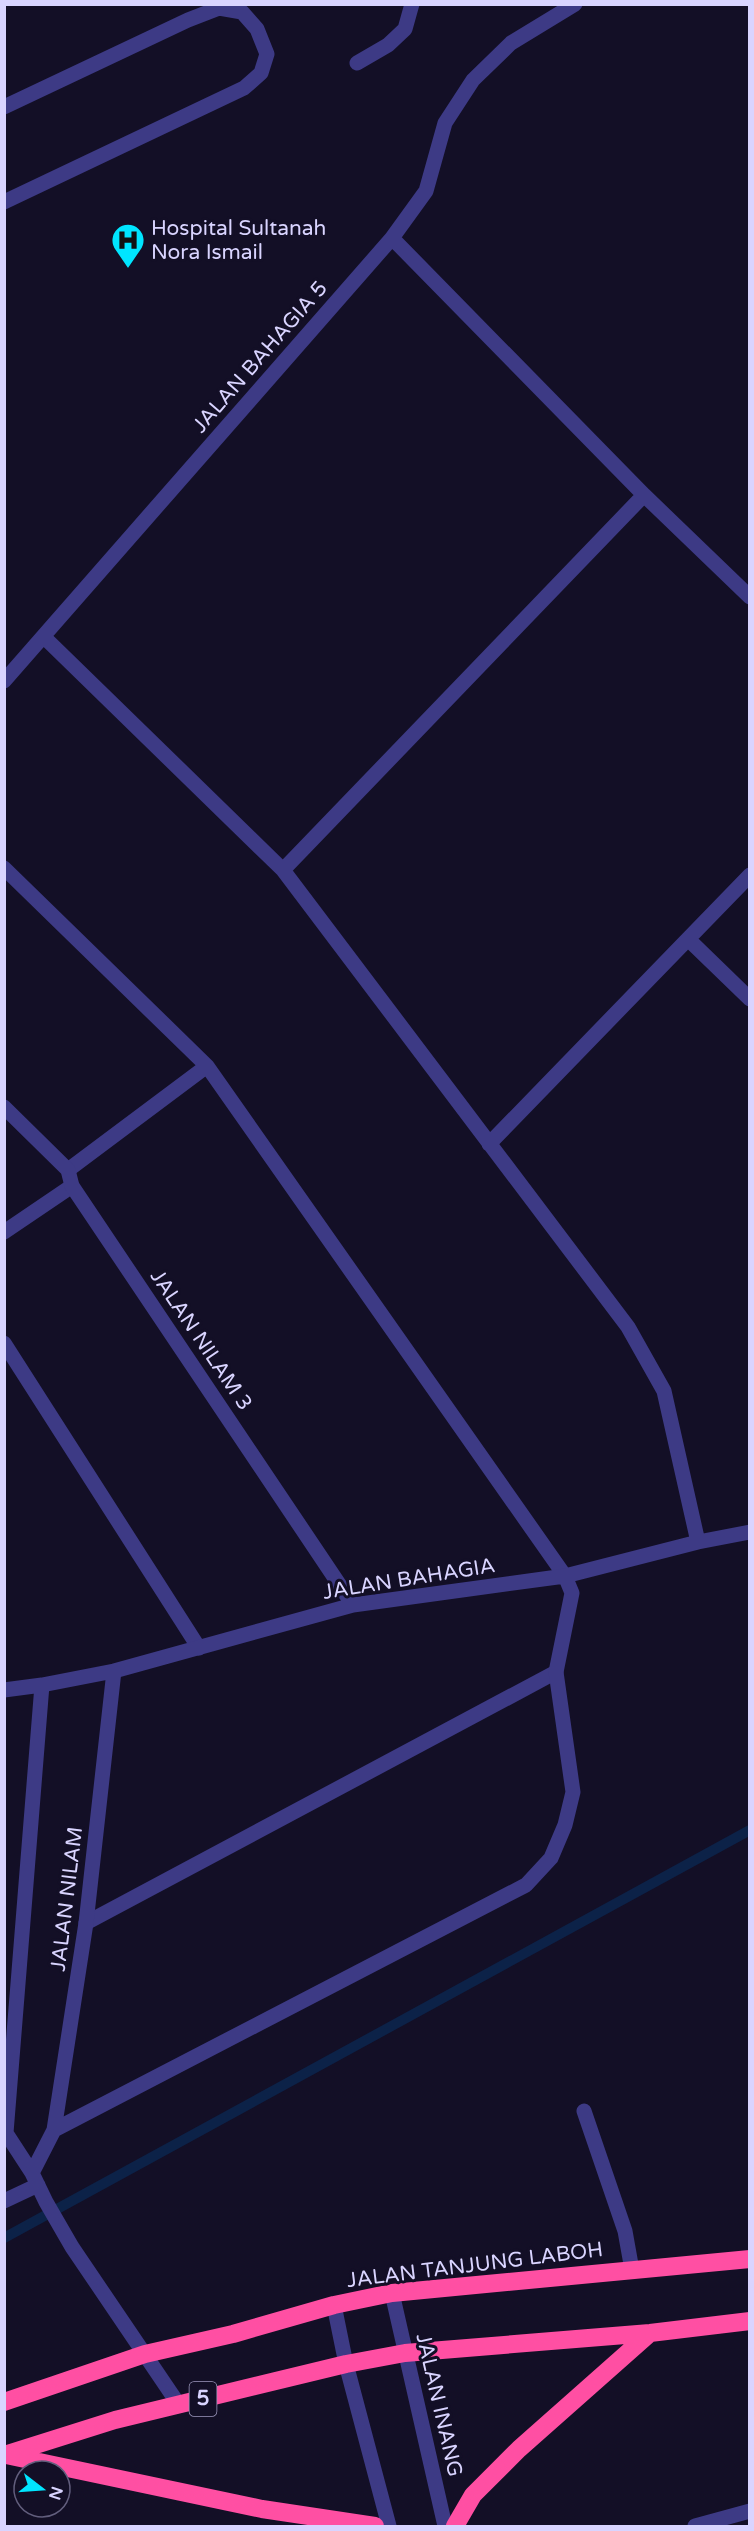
<svg xmlns="http://www.w3.org/2000/svg" width="754" height="2531" font-family="'Varela Round',sans-serif">
<style>
.lines{fill:none;stroke-linecap:round;stroke-linejoin:round}
.stream{stroke:#0c2248;stroke-width:10}
.lane{stroke:#3d3a85;stroke-width:15}
.street{stroke:#3d3a85;stroke-width:15}
.highway{stroke:#ff4fa3;stroke-width:18}
.labels{text-anchor:middle;dominant-baseline:central;stroke-width:6;stroke-linejoin:round;paint-order:stroke}
.shield{fill:#130f26;stroke:#9e99be;stroke-width:1.5}
.shield-label{font-size:20px;font-weight:bold;fill:#d9d4ff}
.poi-label{font-size:21px;fill:#d9d4ff;stroke:#130f26;text-anchor:start}
.street-label{font-size:21px;fill:#d9d4ff;stroke:#130f26}
</style>
<rect width="100%" height="100%" fill="#130f26"/>
<g class="lines">
<path class="stream" d="M 4,2238 L 750,1830"/>
<path class="lane" d="M 357,63 L 388,45 L 405,29 L 412,4
M 4,107 L 188,20 L 219,8 L 242,12 L 257,29 L 267,54 L 261,73 L 244,88 L 4,202
M 4,868 L 207,1066 L 565,1576
M 68,1170 L 207,1066
M 4,1232 L 72,1186
M 4,1343 L 199,1648
M 86,1923 L 556,1672
M 584,2111 L 625,2231 L 632,2270"/>
<path class="street" d="M 392,238 L 644,495 L 750,597
M 44,637 L 283,870 L 628,1327 L 664,1391 L 698,1542
M 4,681 L 392,238 L 426,191 L 445,123 L 473,80 L 511,43 L 575,4
M 283,870 L 644,495
M 688,939 L 750,999
M 4,1107 L 68,1170 L 72,1186 L 353,1605
M 489,1144 L 750,875
M 42,1685 L 6,2133 L 32,2173 L 46,2202 L 72,2247 L 179,2405
M 4,1690 L 42,1685 L 114,1671 L 353,1605 L 565,1576 L 698,1542 L 750,1532
M 54,2130 L 86,1923 L 114,1671
M 32,2173 L 54,2130 L 526,1885 L 551,1858 L 565,1825 L 573,1792 L 556,1672 L 572,1593 L 565,1576
M 4,2201 L 38,2185
M 392,2293 L 445,2526
M 334,2305 L 346,2364 L 389,2526
M 695,2526 L 750,2511"/>
<path class="highway" d="M 4,2402 L 145,2354 L 233,2334 L 334,2305 L 392,2293 L 750,2259
M 4,2455 L 115,2420 L 346,2364 L 405,2353 L 650,2333 L 750,2321
M 6,2455 L 262,2509 L 375,2526
M 455,2526 L 473,2495 L 519,2449 L 650,2333"/>
</g>
<defs>
<symbol id="hospital-pin" viewBox="-11 -11 22 30"><path d="M0 17L-7.5 6A9.5 9.5 0 1 1 7.5 6Z" fill="#00e5ff" stroke="#130f26"/><path d="M-5-5h3v3.5h4V-5h3V5h-3V1.5h-4V5h-3Z" fill="#111"/></symbol>
</defs>
<g fill-rule="evenodd">
<use href="#hospital-pin" x="109" y="221" width="38" height="52"/>
</g>
<g class="labels">
<rect class="shield" x="189.5" y="2382" width="27" height="34" rx="4.5"/>
<g class="shield-label">
<text x="203" y="2399">5</text>
</g>
<g class="poi-label">
<text x="151" y="228">Hospital Sultanah<tspan x="151" dy="24">Nora Ismail</tspan></text>
</g>
<g class="street-label">
<text transform="translate(260 357) rotate(-49)">JALAN BAHAGIA 5</text>
<text transform="translate(201 1340) rotate(56)">JALAN NILAM 3</text>
<text transform="translate(409 1579) rotate(-9)">JALAN BAHAGIA</text>
<text transform="translate(67 1899) rotate(-83)">JALAN NILAM</text>
<text transform="translate(475 2265) rotate(-7)">JALAN TANJUNG LABOH</text>
<text transform="translate(439 2405) rotate(77)">JALAN INANG</text>
</g>
</g>
<rect width="754" height="2531" fill="none" stroke="#d9d4ff" stroke-width="12"/>
<g transform="translate(42 2489) rotate(107)"><circle r="28" fill="#130f26" stroke="#625e7d" stroke-width="1.5"/>
<path d="M0-4.5L10 22L0 15L-10 22Z" fill="#00e5ff"/>
<text y="-9" font-size="16" font-weight="bold" text-anchor="middle" fill="#d9d4ff">N</text>
</g>
</svg>
